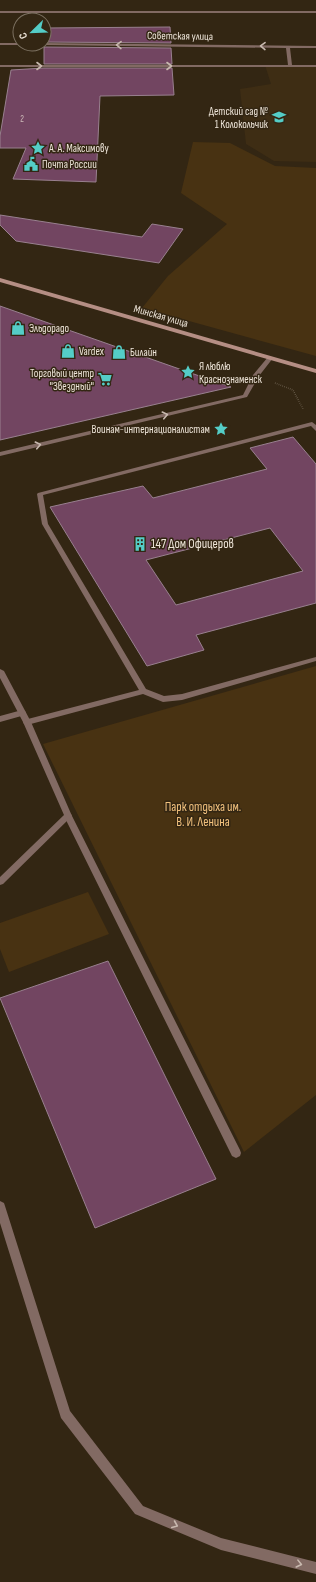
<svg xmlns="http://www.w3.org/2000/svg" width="316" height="1582" font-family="'Sofia Sans Condensed',sans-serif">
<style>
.built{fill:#3e2d14}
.green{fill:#483212}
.building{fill:#724561;stroke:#99808f;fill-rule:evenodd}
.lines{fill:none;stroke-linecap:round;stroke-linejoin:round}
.path{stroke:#7f7363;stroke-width:1.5;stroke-dasharray:0.5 1.5;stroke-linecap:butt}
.lane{fill:#826a63;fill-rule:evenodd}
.street{fill:#826a63;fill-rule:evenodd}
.secondary{fill:#b58e84;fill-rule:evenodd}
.oneway{stroke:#c8b9af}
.labels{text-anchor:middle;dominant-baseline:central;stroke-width:3;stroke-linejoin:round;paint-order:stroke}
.far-number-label{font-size:9px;fill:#cebcba}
.far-street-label{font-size:11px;fill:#ede4d8;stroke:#332613}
.far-poi-label{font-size:11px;fill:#ede4d8;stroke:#332613;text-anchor:start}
.poi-label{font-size:13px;fill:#ede4d8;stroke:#332613;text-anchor:start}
.park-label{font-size:13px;fill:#f2c17d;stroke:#332613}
</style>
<rect width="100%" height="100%" fill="#332613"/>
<path class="built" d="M 265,65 L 316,66 L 316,162 L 274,161 L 246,144 L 240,89 L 271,84 Z"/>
<path class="green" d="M 193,142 L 230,143 L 275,166 L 316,168 L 316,356 L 142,308 L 168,276 L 227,224 L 181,193 Z
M 316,666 L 316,1095 L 244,1152 L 43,744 Z
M 88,892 L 109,934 L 9,972 L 0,949 L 0,923 Z"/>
<path class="building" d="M 170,27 L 171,43 L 44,42 L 44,28 Z
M 44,47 L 171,48 L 172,64 L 44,64 Z
M 44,68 L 172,68 L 174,95 L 100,96 L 96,182 L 13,179 L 26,148 L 0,148 L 0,136 L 11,70 Z
M 0,215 L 142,237 L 152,224 L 183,229 L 159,263 L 16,241 L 0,225 Z
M 0,306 L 188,372 L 231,387 L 0,440 Z
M 293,437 L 316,464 L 316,603 L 196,635 L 204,650 L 147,666 L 50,507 L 143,486 L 153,498 L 267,469 L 250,448 ZM 270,528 L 303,571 L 176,605 L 146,560 Z
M 108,961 L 216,1179 L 95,1228 L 0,998 Z"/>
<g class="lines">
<path class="path" d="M 275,383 L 293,390 L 303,409"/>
<path class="lane" d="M 312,422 L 316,425 L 316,431 L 311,426 L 43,495 L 48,524 L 146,689 L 164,696 L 182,694 L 316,657 L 316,661 L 182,700 L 163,702 L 143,694 L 27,725 L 24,724 L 23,722 L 24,720 L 139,690 L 42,524 L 37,494 L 38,493 Z
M 22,710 L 25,711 L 26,713 L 25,715 L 0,722 L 0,716 Z
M 68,813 L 71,814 L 72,816 L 240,1150 L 241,1153 L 240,1156 L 236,1158 L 232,1156 L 64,816 L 65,814 Z"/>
<path class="street" d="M 0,11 L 316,11 L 316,13 L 0,13 Z
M 0,43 L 20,43 L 22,44 L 20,45 L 0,45 Z
M 44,43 L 316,46 L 316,48 L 290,48 L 292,65 L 316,65 L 316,67 L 0,67 L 0,65 L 288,65 L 286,48 L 43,45 Z
M 270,356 L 273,358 L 259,376 L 247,397 L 0,456 L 0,452 L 243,395 L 253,375 L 268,357 Z
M 0,669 L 4,671 L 31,722 L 72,816 L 3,884 L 0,885 L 0,877 L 64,815 L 23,722 L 0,678 Z
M 0,1201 L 4,1203 L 5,1206 L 70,1411 L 143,1506 L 221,1538 L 316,1562 L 316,1574 L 221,1550 L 135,1514 L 61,1418 L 0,1223 Z"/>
<path class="secondary" d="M 0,278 L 316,369 L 316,373 L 0,282 Z"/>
</g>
<defs><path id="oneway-chevron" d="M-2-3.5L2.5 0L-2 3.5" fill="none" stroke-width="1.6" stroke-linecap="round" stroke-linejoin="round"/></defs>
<g class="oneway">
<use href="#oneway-chevron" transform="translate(119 45) rotate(-179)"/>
<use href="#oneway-chevron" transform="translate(263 46) rotate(-179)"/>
<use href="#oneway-chevron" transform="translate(39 66)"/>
<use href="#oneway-chevron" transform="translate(169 66)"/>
<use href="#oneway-chevron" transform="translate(165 415) rotate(-13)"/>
<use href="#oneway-chevron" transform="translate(38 445) rotate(-13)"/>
<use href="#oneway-chevron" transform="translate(175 1525) rotate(23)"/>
<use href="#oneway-chevron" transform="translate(299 1564) rotate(14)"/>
</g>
<defs>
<symbol id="school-bare" viewBox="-9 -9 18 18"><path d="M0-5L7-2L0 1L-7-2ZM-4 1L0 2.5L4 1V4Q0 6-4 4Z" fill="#54cdc7" stroke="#332613" stroke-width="2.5" paint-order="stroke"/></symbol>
<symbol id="sight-bare" viewBox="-9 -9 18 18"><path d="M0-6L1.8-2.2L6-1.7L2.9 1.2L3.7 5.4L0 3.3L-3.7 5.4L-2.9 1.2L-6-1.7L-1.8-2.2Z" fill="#54cdc7" stroke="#332613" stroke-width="2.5" paint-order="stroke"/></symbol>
<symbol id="civic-bare" viewBox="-9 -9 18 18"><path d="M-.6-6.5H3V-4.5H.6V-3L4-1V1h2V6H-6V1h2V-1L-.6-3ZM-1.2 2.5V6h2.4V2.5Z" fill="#54cdc7" stroke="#332613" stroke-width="2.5" paint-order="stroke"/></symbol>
<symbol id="shop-bare" viewBox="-9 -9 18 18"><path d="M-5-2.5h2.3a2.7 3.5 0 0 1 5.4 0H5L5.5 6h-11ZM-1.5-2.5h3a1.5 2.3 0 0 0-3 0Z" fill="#54cdc7" stroke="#332613" stroke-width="2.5" paint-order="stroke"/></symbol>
<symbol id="supermarket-bare" viewBox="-9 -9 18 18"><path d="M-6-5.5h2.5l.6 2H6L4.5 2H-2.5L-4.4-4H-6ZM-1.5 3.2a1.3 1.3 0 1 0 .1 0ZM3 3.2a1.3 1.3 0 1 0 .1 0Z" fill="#54cdc7" stroke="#332613" stroke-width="2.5" paint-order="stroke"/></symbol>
<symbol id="building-bare" viewBox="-9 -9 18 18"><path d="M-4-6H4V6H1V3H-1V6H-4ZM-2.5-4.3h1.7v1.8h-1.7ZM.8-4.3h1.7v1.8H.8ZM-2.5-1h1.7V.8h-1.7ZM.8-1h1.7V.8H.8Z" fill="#54cdc7" stroke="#332613" stroke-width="2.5" paint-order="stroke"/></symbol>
</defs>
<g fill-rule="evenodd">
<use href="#school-bare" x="269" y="107" width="20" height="20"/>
<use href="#sight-bare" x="28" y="138" width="20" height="20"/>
<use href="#civic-bare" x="21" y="154" width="20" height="20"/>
<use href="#shop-bare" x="8" y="318" width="20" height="20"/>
<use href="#shop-bare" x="58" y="341" width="20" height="20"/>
<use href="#shop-bare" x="109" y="342" width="20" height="20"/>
<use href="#sight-bare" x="178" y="362" width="20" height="20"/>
<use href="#supermarket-bare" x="95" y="369" width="20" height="20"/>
<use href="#sight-bare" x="211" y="419" width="20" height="20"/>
<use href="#building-bare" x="130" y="534" width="20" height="20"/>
</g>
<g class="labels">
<g class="far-number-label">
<text x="22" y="119">2</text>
</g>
<g class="far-street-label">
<text transform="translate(180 36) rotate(1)">Советская улица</text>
<text transform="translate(161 316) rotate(16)">Минская улица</text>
</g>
<g class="far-poi-label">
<text x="268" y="111" text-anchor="end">Детский сад №<tspan x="268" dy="13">1 Колокольчик</tspan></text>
<text x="49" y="148">А. А. Максимову</text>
<text x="42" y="164">Почта России</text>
<text x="29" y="328">Эльдорадо</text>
<text x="79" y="351">Vardex</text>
<text x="130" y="352">Билайн</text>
<text x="199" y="366">Я люблю<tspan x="199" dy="13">Краснознаменск</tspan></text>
<text x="94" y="373" text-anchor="end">Торговый центр<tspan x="94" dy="13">"Звездный"</tspan></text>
<text x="210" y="429" text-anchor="end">Воинам-интернационалистам</text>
</g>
<g class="poi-label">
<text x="151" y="544">147 Дом Офицеров</text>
</g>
<g class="park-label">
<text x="203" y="807">Парк отдыха им.<tspan x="203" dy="15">В. И. Ленина</tspan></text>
</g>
</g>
<g transform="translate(32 32) rotate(247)"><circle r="19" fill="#332613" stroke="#7d7262"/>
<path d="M0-3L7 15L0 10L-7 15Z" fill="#54cdc7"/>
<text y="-6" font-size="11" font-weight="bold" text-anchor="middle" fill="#ede4d8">С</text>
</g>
</svg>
